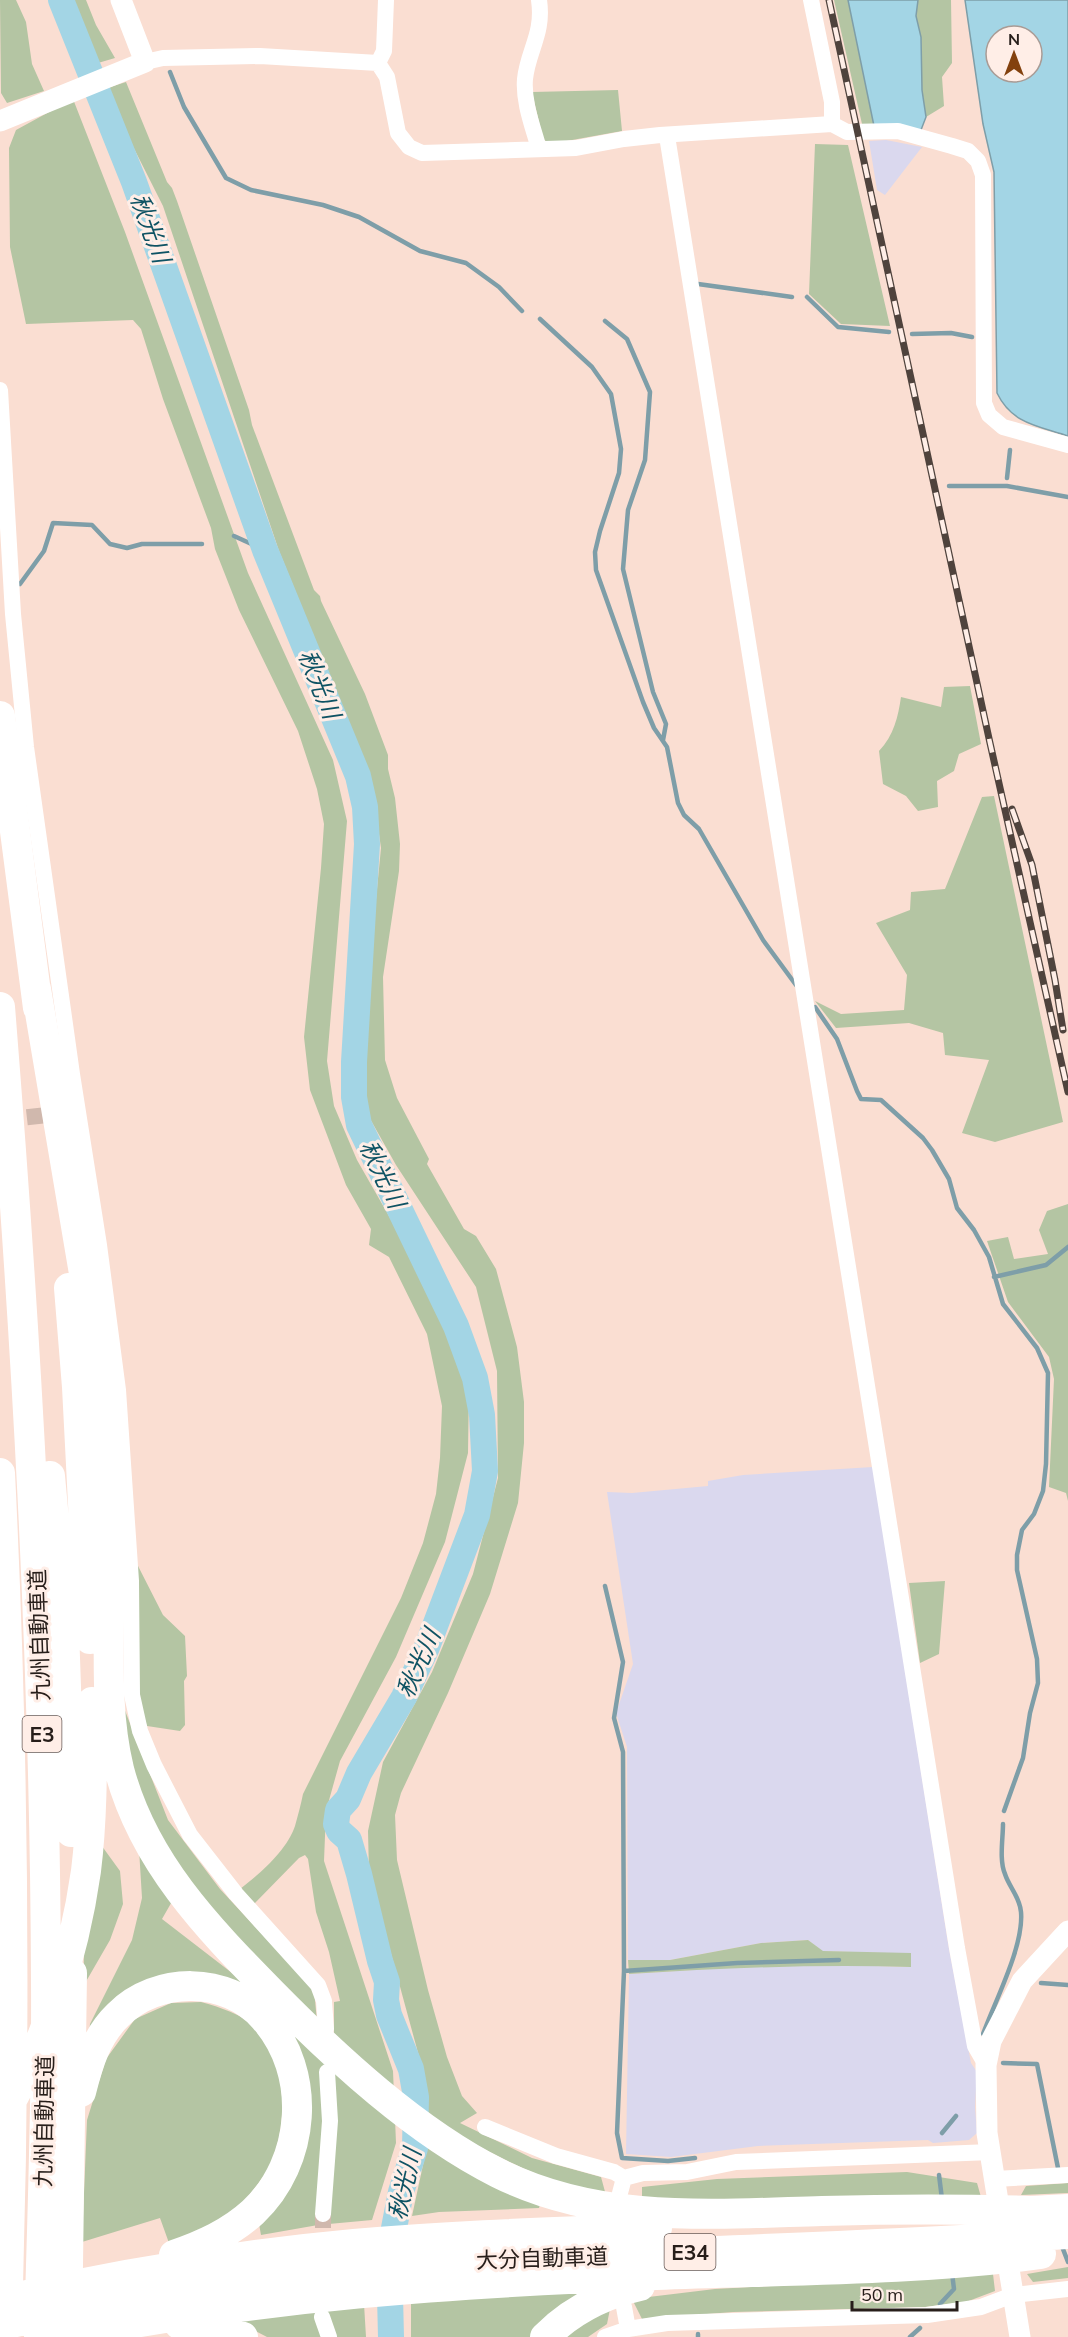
<svg xmlns="http://www.w3.org/2000/svg" width="1068" height="2337" font-family="Mulish,'Noto Sans JP',sans-serif">
<style>
.industrial{fill:#dad8ee}
.green{fill:#b4c5a3}
.water{fill:#a3d5e5;stroke:#7e9ea8;stroke-width:1.5;fill-rule:evenodd}
.lines{fill:none;stroke-linecap:round;stroke-linejoin:round}
.stream{stroke:#7e9ea8;stroke-width:4.5}
.river{stroke:#a3d5e5;stroke-width:26}
.minor-tunnel{stroke:#d0b8ad;stroke-width:16;stroke-dasharray:16 8;stroke-linecap:butt}
.minor{stroke:#fff;stroke-width:16}
.tertiary{stroke:#fff;stroke-width:21}
.motorway{stroke:#fff;stroke-width:30}
.rail-casing{stroke:#4f433d;stroke-width:7}
.rail{stroke:#ffeee7;stroke-width:4.5;stroke-dasharray:14;stroke-linecap:butt}
.labels{text-anchor:middle;dominant-baseline:central;stroke-width:6;stroke-linejoin:round;paint-order:stroke}
.shield{fill:#ffeee7;stroke:#685c58;stroke-width:1.5}
.shield-label{font-size:21px;font-weight:bold;fill:#271e1a}
.street-label{font-size:22px;fill:#271e1a;stroke:#ffeee7}
.water-label{font-size:24px;font-style:italic;fill:#0f5364;stroke:#ffeee7}
</style>
<rect width="100%" height="100%" fill="#faded2"/>
<path class="industrial" d="M 886,140 L 922,147 L 885,195 L 877,190 L 869,141 Z
M 873,1467 L 949,1949 L 971,2063 L 977,2072 L 975,2107 L 977,2133 L 969,2140 L 933,2143 L 928,2140 L 758,2146 L 671,2157 L 626,2154 L 629,1974 L 740,1967 L 840,1965 L 911,1967 L 911,1954 L 822,1951 L 808,1940 L 761,1943 L 670,1960 L 628,1960 L 627,1747 L 616,1713 L 633,1664 L 607,1492 L 632,1493 L 708,1486 L 708,1481 L 743,1475 Z"/>
<path class="green" d="M 0,0 L 16,0 L 26,22 L 32,64 L 44,91 L 7,103 L 1,93 Z
M 73,0 L 86,0 L 96,25 L 115,58 L 98,63 Z
M 834,0 L 848,0 L 874,126 L 862,124 Z
M 918,0 L 951,0 L 952,63 L 942,77 L 944,106 L 926,117 L 922,90 L 921,37 L 916,16 Z
M 126,82 L 167,182 L 172,188 L 177,201 L 249,410 L 252,425 L 314,590 L 320,596 L 321,601 L 365,694 L 388,755 L 388,769 L 395,798 L 400,844 L 399,871 L 383,977 L 385,1060 L 397,1098 L 429,1159 L 427,1164 L 464,1229 L 476,1236 L 496,1269 L 517,1347 L 524,1402 L 524,1443 L 518,1503 L 490,1594 L 448,1693 L 401,1793 L 395,1815 L 397,1860 L 428,1990 L 447,2057 L 462,2096 L 477,2113 L 460,2123 L 532,2158 L 601,2177 L 607,2199 C 541,2180 486,2153 427,2116 L 423,2071 L 369,1873 L 368,1831 L 383,1762 L 432,1672 L 473,1574 L 498,1478 L 497,1371 L 476,1287 L 396,1165 L 369,1117 L 360,1064 L 381,848 L 371,778 L 279,551 L 163,206 L 104,89 Z
M 618,90 L 622,131 L 550,144 L 543,139 L 532,92 Z
M 73,99 L 125,232 L 248,573 L 333,760 L 347,821 L 327,1061 L 334,1106 L 357,1160 L 446,1316 L 469,1385 L 468,1453 L 445,1542 L 396,1657 L 340,1761 L 326,1811 L 324,1861 L 393,2071 L 396,2143 L 372,2220 L 318,2225 L 261,2235 L 258,2218 L 293,2181 L 292,2034 L 334,2039 L 334,2002 L 340,2001 L 329,1952 L 316,1912 L 308,1859 L 305,1855 L 299,1858 L 254,1904 L 240,1889 C 260,1874 287,1850 295,1826 C 298,1815 301,1804 303,1794 L 401,1598 L 423,1543 L 436,1494 L 440,1458 L 442,1406 L 427,1334 L 389,1257 L 369,1245 L 371,1229 L 346,1185 L 310,1090 L 304,1037 L 321,868 L 324,824 L 317,789 L 298,731 L 239,610 L 215,549 L 211,528 L 163,399 L 141,329 L 133,320 L 26,324 L 10,247 L 9,148 L 16,130 Z
M 815,144 L 848,145 L 890,326 L 841,324 L 809,294 Z
M 970,686 L 981,744 L 959,754 L 954,771 L 937,781 L 938,807 L 918,811 L 906,796 L 883,784 L 879,751 C 894,735 898,717 901,697 L 941,707 L 944,687 Z
M 994,796 L 1063,1122 L 995,1142 L 962,1133 L 989,1060 L 945,1055 L 943,1033 L 909,1023 L 836,1028 L 815,1001 L 841,1014 L 904,1010 L 907,975 L 876,923 L 910,910 L 911,892 L 945,889 L 982,797 Z
M 1068,1204 L 1068,1501 L 1066,1493 L 1049,1487 L 1054,1379 L 1049,1357 L 1008,1302 L 987,1241 L 1008,1237 L 1014,1259 L 1048,1254 L 1039,1230 L 1047,1211 Z
M 137,1564 L 163,1615 L 185,1636 L 187,1676 L 184,1681 L 185,1725 L 180,1731 L 147,1726 L 137,1697 Z
M 945,1581 L 939,1654 L 920,1663 L 909,1583 Z
M 122,1703 L 168,1820 L 220,1889 L 314,1990 L 317,2021 L 192,1895 L 157,1834 L 129,1765 Z
M 83,1820 L 120,1871 L 123,1904 L 110,1940 L 84,1985 Z
M 139,1849 L 174,1898 L 162,1919 L 245,1983 L 183,1975 L 88,2043 L 90,2024 L 132,1940 L 142,1898 Z
M 808,1940 L 823,1951 L 911,1953 L 911,1967 C 817,1964 724,1968 629,1974 L 628,1960 L 670,1960 L 761,1943 Z
M 201,2002 C 222,2008 246,2015 260,2033 C 288,2069 288,2127 269,2168 C 263,2178 247,2199 238,2207 C 219,2225 193,2234 169,2243 L 160,2218 L 82,2242 L 87,2120 L 106,2059 L 135,2019 L 171,2003 Z
M 428,2142 L 541,2201 L 539,2208 L 439,2212 L 412,2216 Z
M 907,2172 L 977,2183 L 981,2197 C 869,2191 755,2203 642,2203 L 642,2187 L 717,2179 Z
M 1068,2183 L 1068,2193 L 1021,2195 L 1026,2186 Z
M 1068,2267 L 1068,2278 L 1033,2282 L 1027,2274 Z
M 993,2274 L 995,2291 L 966,2302 L 925,2307 L 733,2312 L 642,2319 L 632,2299 L 715,2289 Z
M 585,2287 L 587,2294 L 548,2317 L 530,2337 L 411,2337 L 411,2299 Z
M 364,2304 L 366,2337 L 267,2337 L 242,2324 L 242,2318 Z
M 611,2304 L 607,2324 L 588,2337 L 557,2337 Z"/>
<path class="water" d="M 848,0 L 918,0 L 916,16 L 921,37 L 922,90 L 926,117 L 921,130 L 874,126 Z
M 965,0 L 1068,0 L 1068,436 C 1038,426 1012,424 997,393 L 994,172 L 983,124 ZM 996,36 L 1032,36 L 1032,72 L 996,72 Z"/>
<g class="lines">
<path class="stream" d="M 170,72 L 184,107 L 226,178 L 251,190 L 323,205 L 359,217 L 420,251 L 466,263 L 499,287 L 522,311
M 698,284 L 792,297
M 807,297 L 838,327 L 889,332
M 540,319 L 592,367 L 611,394 L 621,449 L 619,473 L 600,531 L 595,552 L 596,570 L 643,702 L 654,728 L 667,747 L 678,803 L 684,815 L 699,829 L 763,940 L 796,985
M 605,321 L 627,339 L 650,392 L 645,460 L 628,510 L 623,569 L 653,692 L 666,724 L 663,740
M 912,334 L 951,333 L 972,337
M 1007,478 L 1010,450
M 949,486 L 1007,486 L 1068,497
M 234,536 L 265,550
M 20,584 L 44,551 L 53,523 L 92,525 L 110,544 L 127,548 L 142,544 L 202,544
M 815,1007 L 837,1039 L 857,1091 L 861,1099 L 881,1100 L 923,1138 L 932,1150 L 949,1179 L 957,1208 L 974,1230 L 989,1257 L 1003,1304 L 1037,1348 L 1048,1373 L 1046,1464 L 1043,1491 L 1034,1514 L 1022,1530 L 1017,1555 L 1017,1570 L 1037,1659 L 1038,1683 L 1030,1713 L 1023,1758 L 1004,1811
M 994,1277 L 1046,1265 L 1068,1247
M 605,1586 L 623,1662 L 614,1718 L 623,1752 L 624,1971 L 617,2133 L 622,2158 L 668,2161 L 695,2158
M 624,1971 L 737,1963 L 839,1960
M 1041,1983 L 1068,1985
M 983,2034 C 995,2001 1024,1946 1021,1912 C 1020,1897 1009,1887 1005,1874 C 999,1860 1003,1839 1003,1824
M 1003,2063 L 1037,2064 L 1058,2168
M 942,2133 L 956,2116
M 939,2175 L 942,2199
M 1061,2244 L 1068,2262
M 940,2304 L 954,2289 L 952,2273
M 698,2334 L 698,2337
M 910,2337 L 920,2328"/>
<path class="river" d="M 61,0 L 134,182 L 265,550 L 358,776 L 365,807 L 367,844 L 354,1062 L 354,1097 L 359,1125 L 456,1326 L 475,1378 L 482,1415 L 485,1471 L 477,1515 L 427,1647 L 404,1697 L 359,1773 L 348,1799 L 338,1810 L 336,1824 L 339,1831 L 349,1840 L 359,1874 L 380,1961 L 387,1982 L 386,2000 L 389,2015 L 411,2069 L 416,2097 L 415,2148 L 401,2192 L 389,2254 L 391,2337"/>
<path class="minor-tunnel" d="M 3,1120 L 64,1113
M 323,2252 L 323,2214"/>
<path class="minor" d="M 539,0 C 544,34 528,50 525,79 C 523,102 533,127 539,149
M 811,0 L 832,102 L 832,124
M 145,62 L 163,58 L 260,56 L 378,63
M 378,63 L 387,77 L 398,133 L 409,147 L 422,153 L 576,148 L 624,139 L 660,135 L 832,124 L 847,132 L 898,131 L 952,146 L 968,151 L 978,161 L 983,175 L 984,403 L 989,415 L 1003,427 L 1068,445
M 378,63 L 384,51 L 386,0
M 667,136 L 957,1948 L 975,2046 L 986,2065
M 0,390 L 13,614 L 26,747 L 72,1074 L 99,1245 L 118,1390 L 131,1581 L 132,1695 L 140,1731 L 154,1765 L 190,1835 L 236,1894 L 318,1985 L 324,2001 L 326,2029
M 485,2127 L 556,2156 L 614,2172 L 624,2178 L 643,2173 L 687,2172 L 736,2162 L 991,2152
M 995,2179 L 1068,2175
M 620,2193 L 624,2178
M 323,2214 L 330,2121 L 327,2072
M 624,2307 L 628,2329
M 322,2317 L 329,2337
M 605,2337 L 628,2329 L 667,2323 L 927,2315 L 981,2307 L 1013,2295 L 1068,2289"/>
<path class="tertiary" d="M 0,121 L 145,62 L 121,0
M 1020,2337 L 987,2133 L 986,2065 L 991,2041 L 1022,1981 L 1068,1931"/>
<path class="motorway" d="M 0,716 L 38,1008
M 36,989 L 91,1315 C 102,1403 107,1492 109,1581 C 110,1643 104,1708 119,1769 C 143,1861 207,1927 272,1993 C 336,2058 416,2132 498,2173 C 600,2224 713,2214 822,2211 C 893,2209 963,2209 1034,2211
M 0,1007 C 26,1331 45,1656 46,1982 C 47,2101 42,2219 39,2337
M 69,1288 L 77,1387 L 90,1639
M 0,1473 C 14,1755 16,2037 7,2319
M 50,1476 L 64,1629 L 71,1832
M 81,2092 C 88,2064 96,2036 118,2015 C 157,1976 227,1976 264,2018 C 313,2073 306,2162 253,2212 C 230,2233 203,2245 174,2255
M 0,2120 C 45,2049 74,1955 86,1871 C 93,1815 92,1758 92,1702
M 1014,2212 L 1068,2209
M 0,2301 C 116,2274 235,2255 354,2244 C 455,2235 556,2232 657,2228
M 179,2324 L 217,2328 L 243,2337
M 0,2326 C 129,2293 262,2275 394,2265 C 462,2259 531,2259 599,2256 C 755,2249 912,2244 1068,2234
M 61,2337 C 258,2296 456,2283 656,2275 C 785,2270 913,2271 1041,2254
M 67,2337 L 72,1973
M 545,2337 C 571,2311 605,2294 640,2286"/>
<defs>
<path id="rail" d="M 829,0 L 990,743 L 1068,1092
M 1012,809 L 1032,865 L 1055,980 L 1063,1030"/>
</defs>
<use href="#rail" class="rail-casing"/>
<use href="#rail" class="rail"/>
</g>
<g class="labels">
<g class="shield">
<rect x="22.5" y="1716" width="39" height="36" rx="4.5"/>
<rect x="664.5" y="2234" width="51" height="36" rx="4.5"/>
</g>
<g class="shield-label">
<text x="42" y="1734">E3</text>
<text x="690" y="2252">E34</text>
</g>
<g class="street-label">
<text transform="translate(39 1635) rotate(-92)">九州自動車道</text>
<text transform="translate(44 2121) rotate(-89)">九州自動車道</text>
<text transform="translate(542 2258) rotate(-2)">大分自動車道</text>
</g>
<g class="water-label">
<text transform="translate(151 228) rotate(70)">秋光川</text>
<text transform="translate(320 684) rotate(68)">秋光川</text>
<text transform="translate(383 1174) rotate(64)">秋光川</text>
<text transform="translate(418 1663) rotate(-66)">秋光川</text>
<text transform="translate(404 2184) rotate(-77)">秋光川</text>
</g>
</g>
<g transform="translate(1014 54)"><circle r="28" fill="#ffeee7" stroke="#a99b95" stroke-width="1.5"/>
<path d="M0-4.5L10 22L0 15L-10 22Z" fill="#83410e"/>
<text y="-9" font-size="16" font-weight="bold" text-anchor="middle" fill="#271e1a">N</text>
</g>
<path d="M852 2301v9h105v-9" fill="none" stroke="#271e1a" stroke-width="3"/>
<text x="861" y="2301" font-size="18" fill="#271e1a" stroke="#ffeee7" stroke-width="4.5" paint-order="stroke">50 m</text>
</svg>
